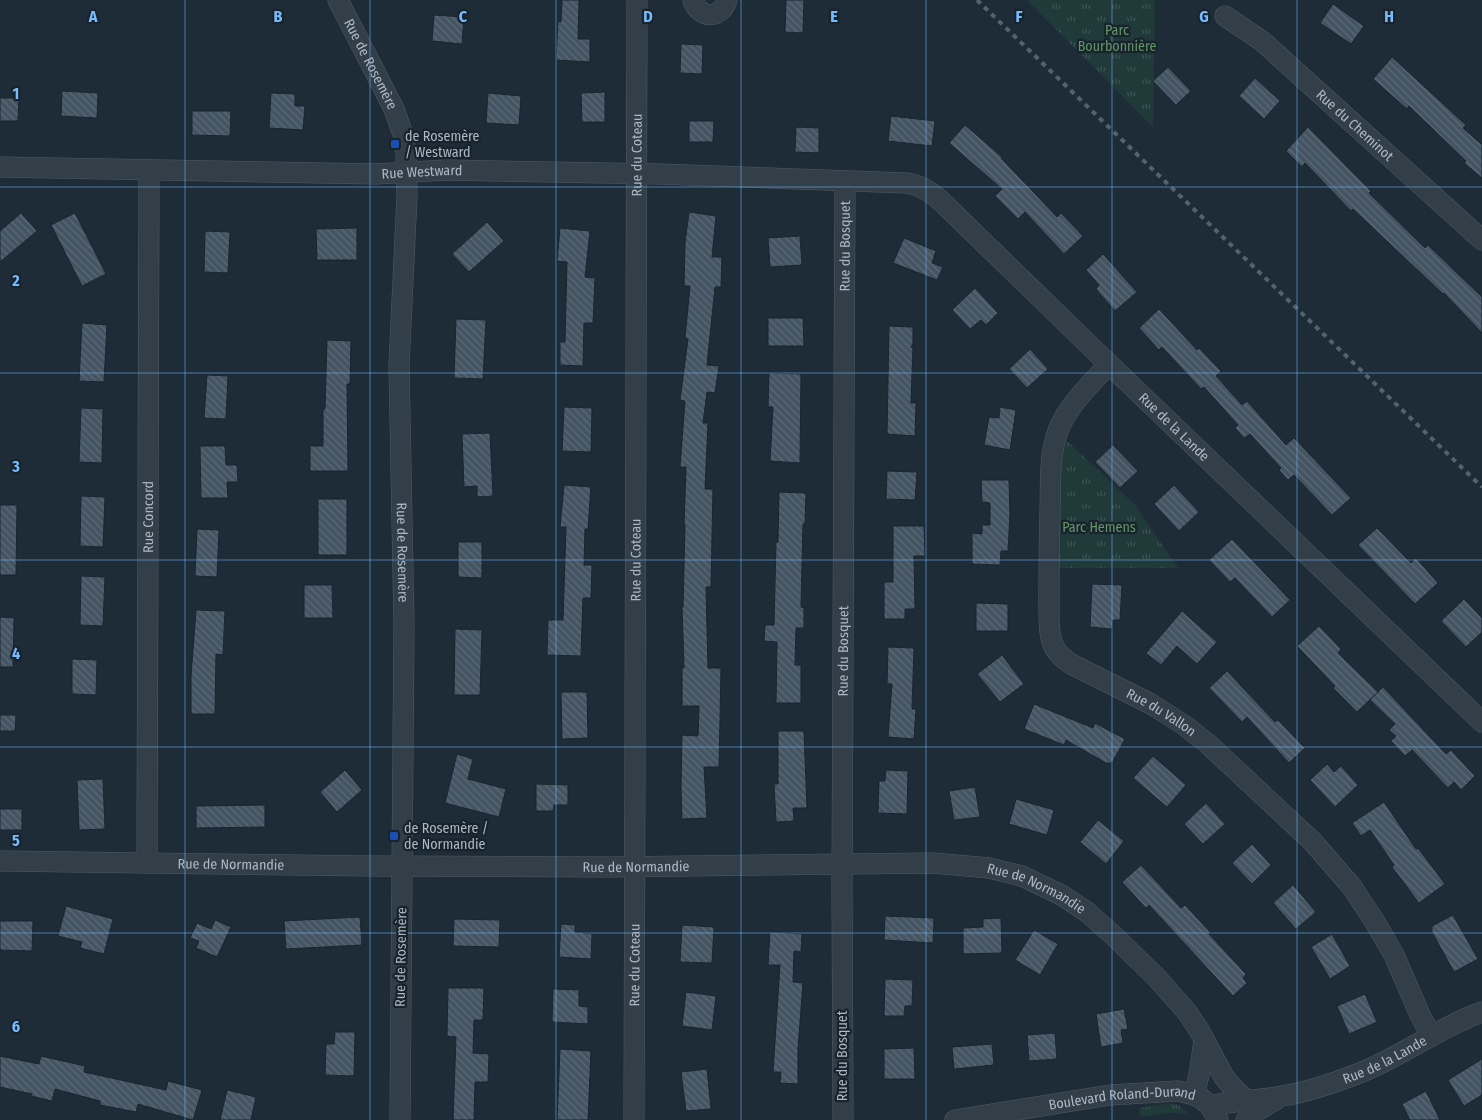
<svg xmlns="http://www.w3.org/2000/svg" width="1482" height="1120" font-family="'Fira Sans Condensed',sans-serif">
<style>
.grass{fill:url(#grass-tufts)}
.building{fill:url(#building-back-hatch);stroke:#19252f}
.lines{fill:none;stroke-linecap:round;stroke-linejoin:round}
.minor-casing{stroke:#4f5b66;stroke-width:21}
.minor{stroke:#323e48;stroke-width:20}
.rail{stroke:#536270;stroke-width:4;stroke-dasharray:5 5;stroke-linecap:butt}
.grid{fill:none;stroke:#7bf;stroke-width:1;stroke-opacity:0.55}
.transit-dot{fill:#1a4fb4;stroke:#18232c;stroke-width:2}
.labels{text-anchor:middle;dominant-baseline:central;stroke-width:4.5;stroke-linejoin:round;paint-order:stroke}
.park-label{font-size:14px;fill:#629768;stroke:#18232c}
.street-label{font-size:14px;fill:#acb8c5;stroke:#18232c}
.poi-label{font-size:14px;fill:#acb8c5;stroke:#18232c;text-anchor:start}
.grid-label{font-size:16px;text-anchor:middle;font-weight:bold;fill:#7bf;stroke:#18232c;stroke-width:4.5;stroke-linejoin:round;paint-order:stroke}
</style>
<defs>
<pattern id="grass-tufts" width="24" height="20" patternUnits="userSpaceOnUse" patternTransform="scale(1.25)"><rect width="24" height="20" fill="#203939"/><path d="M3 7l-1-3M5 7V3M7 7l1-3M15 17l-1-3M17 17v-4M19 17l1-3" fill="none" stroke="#3e5454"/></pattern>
<pattern id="building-back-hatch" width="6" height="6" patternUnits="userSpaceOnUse" patternTransform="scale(1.25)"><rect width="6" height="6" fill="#445462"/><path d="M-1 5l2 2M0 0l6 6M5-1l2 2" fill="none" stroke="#5c6a77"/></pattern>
</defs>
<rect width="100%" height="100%" fill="#1e2c38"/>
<path class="grass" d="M 1027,0 L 1155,0 L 1153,127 Z
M 1064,438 L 1135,505 L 1178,568 L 1058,568 L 1059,474 Z
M 1166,1104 C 1177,1103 1183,1106 1188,1115 C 1173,1110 1156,1115 1140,1117 L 1139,1108 Z"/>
<path class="building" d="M 562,0 L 579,0 L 578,39 L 590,39 L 590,62 L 556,60 L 558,21 L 561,22 Z
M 786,0 L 804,0 L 803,33 L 785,32 Z
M 1333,4 L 1364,26 L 1351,44 L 1320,23 Z
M 434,15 L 464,17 L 462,44 L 432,41 Z
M 681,44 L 703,45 L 702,74 L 680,73 Z
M 1392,57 L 1466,125 L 1463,128 L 1481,144 L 1482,143 L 1482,178 L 1464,163 L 1466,161 L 1409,106 L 1407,109 L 1373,79 Z
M 1168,67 L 1191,91 L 1176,105 L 1153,81 Z
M 1255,78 L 1280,101 L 1264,119 L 1239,96 Z
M 62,91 L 98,93 L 97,118 L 61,116 Z
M 605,92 L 605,122 L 582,122 L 581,93 Z
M 271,93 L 295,94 L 295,106 L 305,106 L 303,130 L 269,128 Z
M 488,93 L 521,96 L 519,125 L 486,123 Z
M 0,98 L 19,98 L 18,121 L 0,121 Z
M 192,111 L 231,111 L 230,136 L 192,135 Z
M 891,116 L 935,121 L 932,146 L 888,141 Z
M 689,121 L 714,121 L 713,142 L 689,142 Z
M 965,125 L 1002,157 L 1001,158 L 1057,217 L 1061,213 L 1083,236 L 1064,254 L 1025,212 L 1018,219 L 995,196 L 1002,189 L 949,143 Z
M 796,127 L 819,128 L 819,153 L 795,152 Z
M 1308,127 L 1371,191 L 1369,193 L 1425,248 L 1428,245 L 1482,297 L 1482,333 L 1444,293 L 1443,294 L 1353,209 L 1351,211 L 1305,163 L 1302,167 L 1286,151 Z
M 689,212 L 716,216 L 712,257 L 722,257 L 721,287 L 715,287 L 707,365 L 719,366 L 715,393 L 707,392 L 703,423 L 708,423 L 705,489 L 713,489 L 711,587 L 706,587 L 708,668 L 721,668 L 720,721 L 719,767 L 704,767 L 707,818 L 682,819 L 681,788 L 682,735 L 698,736 L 699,706 L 682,706 L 682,668 L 684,668 L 682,607 L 683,607 L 685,525 L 684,525 L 686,467 L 680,467 L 685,401 L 680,400 L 688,339 L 685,338 L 690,286 L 684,286 L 685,243 Z
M 21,213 L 37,231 L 0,262 L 0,231 Z
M 75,213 L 106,274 L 82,286 L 51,225 Z
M 487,222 L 504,241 L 469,272 L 452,254 Z
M 357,228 L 357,260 L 317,260 L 316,229 Z
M 560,228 L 590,231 L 585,277 L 595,278 L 593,323 L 584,323 L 583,366 L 560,365 L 560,342 L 565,342 L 567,262 L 557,261 Z
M 205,231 L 230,232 L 228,273 L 204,272 Z
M 800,236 L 802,265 L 770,267 L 768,238 Z
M 904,238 L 936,251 L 932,263 L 943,267 L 937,280 L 893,263 Z
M 1103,254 L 1137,292 L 1115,311 L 1096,289 L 1099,285 L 1086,270 Z
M 975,288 L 998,313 L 986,325 L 981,320 L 970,329 L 952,310 Z
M 1159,309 L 1197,350 L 1199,348 L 1221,371 L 1216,376 L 1242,405 L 1247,401 L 1286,445 L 1294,438 L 1351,498 L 1332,515 L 1294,475 L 1288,480 L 1279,470 L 1281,468 L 1250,434 L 1244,438 L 1235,428 L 1238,425 L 1204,387 L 1201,389 L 1162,347 L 1159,350 L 1139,328 Z
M 768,318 L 803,318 L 804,346 L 768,346 Z
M 456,319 L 486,320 L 483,379 L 454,378 Z
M 82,323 L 107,325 L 104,382 L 79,381 Z
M 889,326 L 913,327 L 913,343 L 911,348 L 913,346 L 911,403 L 916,403 L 915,436 L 887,434 Z
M 327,340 L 351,341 L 350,384 L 347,384 L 348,471 L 310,471 L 310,446 L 323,446 L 323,409 L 325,409 Z
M 1030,349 L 1048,369 L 1027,388 L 1009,369 Z
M 769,373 L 801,374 L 800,463 L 770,461 L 773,407 L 768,407 Z
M 207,375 L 228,376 L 226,419 L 204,418 Z
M 564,407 L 592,408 L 591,452 L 562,451 Z
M 1000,407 L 1016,410 L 1010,450 L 984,445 L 989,417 L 999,418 Z
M 81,408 L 103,409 L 102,463 L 79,462 Z
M 490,433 L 493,496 L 477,497 L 477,486 L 464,487 L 462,434 Z
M 1113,445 L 1138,471 L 1120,488 L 1095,462 Z
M 200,446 L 225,446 L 226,465 L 237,465 L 238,482 L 227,482 L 228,498 L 201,498 Z
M 887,471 L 917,472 L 915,500 L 886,499 Z
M 981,480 L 1009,480 L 1010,514 L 1008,551 L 1001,551 L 1000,565 L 972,564 L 972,533 L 982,534 L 982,525 L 990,525 L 990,503 L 982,502 Z
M 564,485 L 591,487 L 588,529 L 585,529 L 584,565 L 592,565 L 591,598 L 583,598 L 581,656 L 547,655 L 548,620 L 563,620 L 566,527 L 560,527 Z
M 1174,485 L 1199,512 L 1179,531 L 1154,504 Z
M 779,492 L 806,493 L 805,524 L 803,524 L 801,607 L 804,608 L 804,628 L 796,628 L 795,665 L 801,665 L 801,703 L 776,703 L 777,642 L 764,641 L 765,625 L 774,625 L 776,542 L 778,542 Z
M 81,496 L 105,497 L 103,547 L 80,546 Z
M 318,499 L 347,499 L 347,555 L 318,555 Z
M 0,505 L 17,505 L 16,575 L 0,575 Z
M 893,526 L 924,526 L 925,556 L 914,556 L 915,609 L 905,609 L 905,619 L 884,619 L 884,582 L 893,582 Z
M 1377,528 L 1411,563 L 1416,558 L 1438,583 L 1415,604 L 1358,545 Z
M 197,529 L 219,530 L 217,577 L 195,576 Z
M 1232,539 L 1290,600 L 1272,617 L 1235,578 L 1230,582 L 1209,560 Z
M 458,542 L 482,542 L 482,578 L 458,577 Z
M 81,576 L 105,577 L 103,626 L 80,625 Z
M 1092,584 L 1122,585 L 1120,620 L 1113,620 L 1112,629 L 1090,627 Z
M 304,585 L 332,585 L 333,618 L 304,618 Z
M 1464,599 L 1482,618 L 1482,632 L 1466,647 L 1441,621 Z
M 976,603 L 1008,604 L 1008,631 L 976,631 Z
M 196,610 L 225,611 L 223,655 L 216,654 L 215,714 L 191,714 L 191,676 Z
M 1182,611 L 1217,642 L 1197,664 L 1177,646 L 1161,665 L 1146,653 Z
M 0,617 L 14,618 L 13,667 L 0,667 Z
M 1319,626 L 1341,649 L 1338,653 L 1378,692 L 1357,712 L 1333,688 L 1335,686 L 1297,646 Z
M 455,629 L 482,630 L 480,695 L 454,695 Z
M 888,647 L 914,648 L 912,709 L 916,709 L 914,739 L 888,737 L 892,684 L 887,684 Z
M 1002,655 L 1024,684 L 1000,702 L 977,674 Z
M 72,659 L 97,660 L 96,695 L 72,694 Z
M 1227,671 L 1275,722 L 1278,720 L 1305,748 L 1289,763 L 1247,717 L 1242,722 L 1209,688 Z
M 1383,687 L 1446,754 L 1451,750 L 1475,776 L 1461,790 L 1454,782 L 1448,788 L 1412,750 L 1405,756 L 1391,741 L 1396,736 L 1389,730 L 1395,724 L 1370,700 Z
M 561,692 L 587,692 L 588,738 L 562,739 Z
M 1034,704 L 1093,728 L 1095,723 L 1125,739 L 1112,763 L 1106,763 L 1066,740 L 1064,745 L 1024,729 Z
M 0,715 L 16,715 L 15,731 L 0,731 Z
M 778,731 L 804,731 L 807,808 L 793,808 L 794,821 L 776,822 L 774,784 L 778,784 Z
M 457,754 L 473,759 L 468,779 L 506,789 L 499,817 L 445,803 Z
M 1153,756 L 1186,785 L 1167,807 L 1133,778 Z
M 1327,764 L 1334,772 L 1341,766 L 1358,785 L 1335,807 L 1310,780 Z
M 345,770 L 362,790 L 337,812 L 320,792 Z
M 886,770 L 908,771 L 907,814 L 878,813 L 879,781 L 885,781 Z
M 103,779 L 105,829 L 79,830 L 77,780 Z
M 536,784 L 568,785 L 568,805 L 554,805 L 553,811 L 536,811 Z
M 975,787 L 980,817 L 954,820 L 949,791 Z
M 1016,799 L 1054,810 L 1047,835 L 1009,824 Z
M 1384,802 L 1416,849 L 1418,848 L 1445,884 L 1419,903 L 1392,867 L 1394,865 L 1370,830 L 1361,836 L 1352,823 Z
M 1206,803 L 1225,824 L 1203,844 L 1184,824 Z
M 265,805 L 265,827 L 196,828 L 196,806 Z
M 0,809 L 22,809 L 22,830 L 0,830 Z
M 1098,820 L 1124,841 L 1106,864 L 1080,842 Z
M 1252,844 L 1271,865 L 1252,884 L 1232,863 Z
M 1141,865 L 1181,908 L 1185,905 L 1210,932 L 1209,934 L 1246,974 L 1243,978 L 1247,983 L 1233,996 L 1149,905 L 1146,908 L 1122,882 Z
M 1293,885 L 1316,912 L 1296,929 L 1273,903 Z
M 66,906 L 113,919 L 104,954 L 80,948 L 82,942 L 58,936 Z
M 1453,915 L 1478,959 L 1454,972 L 1432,932 L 1432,926 Z
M 885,916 L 934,918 L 933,943 L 884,940 Z
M 360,917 L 362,945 L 286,949 L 284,921 Z
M 1001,918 L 1002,953 L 963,954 L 963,928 L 983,927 L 983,919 Z
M 454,919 L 500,920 L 499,947 L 453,946 Z
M 215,920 L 231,927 L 217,957 L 196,948 L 199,941 L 190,938 L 197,923 L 211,929 Z
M 0,921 L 33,921 L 32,951 L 0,950 Z
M 561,924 L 575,925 L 575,932 L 592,934 L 591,959 L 559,957 Z
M 682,925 L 714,927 L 712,963 L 680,962 Z
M 1034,930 L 1058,944 L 1040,975 L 1015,960 Z
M 770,932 L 802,934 L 801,952 L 794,951 L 793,982 L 803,983 L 798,1049 L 798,1084 L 780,1083 L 781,1072 L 773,1072 L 780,965 L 768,965 Z
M 1332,934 L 1350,966 L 1330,979 L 1311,947 Z
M 885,979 L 913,980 L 912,1006 L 905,1006 L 904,1016 L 884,1016 Z
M 448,988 L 484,988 L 483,1020 L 474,1020 L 473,1053 L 489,1054 L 488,1082 L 475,1082 L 474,1120 L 453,1120 L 456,1037 L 447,1036 Z
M 553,989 L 579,990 L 579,1006 L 588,1007 L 588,1024 L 552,1022 Z
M 686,992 L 716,996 L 712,1030 L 682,1026 Z
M 1365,994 L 1377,1022 L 1349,1034 L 1337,1006 Z
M 1124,1009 L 1128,1029 L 1121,1030 L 1123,1043 L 1101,1047 L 1096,1014 Z
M 335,1032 L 355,1032 L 354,1076 L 325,1075 L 326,1044 L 334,1044 Z
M 1055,1033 L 1057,1059 L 1029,1061 L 1027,1035 Z
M 992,1044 L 994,1065 L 954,1069 L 952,1047 Z
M 914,1048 L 915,1079 L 884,1079 L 884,1049 Z
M 560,1049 L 591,1051 L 588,1120 L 557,1120 Z
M 0,1056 L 39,1064 L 41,1056 L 85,1066 L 84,1072 L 166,1090 L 168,1081 L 202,1090 L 193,1120 L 138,1104 L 136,1112 L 100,1105 L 100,1101 L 55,1089 L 52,1101 L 31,1096 L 32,1094 L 0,1087 Z
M 1482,1059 L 1482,1095 L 1464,1106 L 1448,1080 Z
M 707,1069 L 711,1109 L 686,1111 L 681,1072 Z
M 227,1090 L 256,1097 L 251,1120 L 220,1120 Z
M 1426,1091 L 1440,1120 L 1410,1120 L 1402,1104 Z"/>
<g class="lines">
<defs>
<g id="minor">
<path id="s1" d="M 338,0 L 394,109 L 404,137 L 406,153 L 407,196 L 399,365 L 404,624 L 400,1120"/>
<path d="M 693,0 C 699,19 721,20 727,0"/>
<path id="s2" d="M 1225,16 L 1262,41 L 1482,240"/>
<path id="s3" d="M 0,167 L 376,174 L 446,170 L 660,174 L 906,183 C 921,185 932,192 943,203 L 1087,343 L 1482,722"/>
<path id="s4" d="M 1109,364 C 1092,383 1072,401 1061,424 C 1048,450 1051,483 1050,511 C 1049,544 1049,578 1049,611 C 1049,635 1049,650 1071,664 L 1151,704 L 1184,725 L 1207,743 L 1312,841 L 1352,887 L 1375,922 L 1394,955 L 1420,1015 L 1431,1036"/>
<path id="s5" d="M 0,861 L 372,866 L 610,867 L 933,863 L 989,868 L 1022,876 L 1063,896 L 1087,912 L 1114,936 L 1156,977 L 1187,1012 L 1199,1030 L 1224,1077 L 1233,1088 L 1246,1100"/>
<path id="s6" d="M 147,863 L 149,170"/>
<path d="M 1194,1095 L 1199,1075 L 1204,1041"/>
<path id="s7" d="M 1210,1106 C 1234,1101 1258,1100 1282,1096 C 1309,1092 1337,1082 1362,1072 C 1404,1055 1440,1027 1482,1012"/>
<path id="s8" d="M 634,1120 L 637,0"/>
<path id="s9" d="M 843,1120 L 842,886 L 845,182"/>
<path id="s10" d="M 955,1120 L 1110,1095 L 1178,1091 L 1194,1095 L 1202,1099 L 1210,1106 L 1218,1120"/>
<path d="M 1246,1120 L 1255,1112 L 1277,1099"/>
</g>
</defs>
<use href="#minor" class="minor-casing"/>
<use href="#minor" class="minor"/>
<path class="rail" d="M 977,0 L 1482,487"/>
</g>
<path class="grid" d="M 185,0 L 185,1120M 370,0 L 370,1120M 556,0 L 556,1120M 741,0 L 741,1120M 926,0 L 926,1120M 1112,0 L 1112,1120M 1297,0 L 1297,1120M 0,187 L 1482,187M 0,373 L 1482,373M 0,560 L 1482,560M 0,747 L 1482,747M 0,933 L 1482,933"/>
<g class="transit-dot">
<rect x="390" y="139" width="10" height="10" rx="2.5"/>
<rect x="389" y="831" width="10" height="10" rx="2.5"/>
</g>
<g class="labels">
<g class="park-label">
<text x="1117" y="30">Parc<tspan x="1117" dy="16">Bourbonnière</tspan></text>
<text x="1099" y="527">Parc Hemens</text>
</g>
<g class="street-label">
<text stroke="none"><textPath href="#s1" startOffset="72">Rue de Rosemère</textPath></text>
<text stroke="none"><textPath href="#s2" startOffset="170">Rue du Cheminot</textPath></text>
<text stroke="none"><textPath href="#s8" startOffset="965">Rue du Coteau</textPath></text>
<text stroke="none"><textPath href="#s3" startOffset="422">Rue Westward</textPath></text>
<text stroke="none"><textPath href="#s9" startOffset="874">Rue du Bosquet</textPath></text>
<text stroke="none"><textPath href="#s3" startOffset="1271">Rue de la Lande</textPath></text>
<text stroke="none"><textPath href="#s6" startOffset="346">Rue Concord</textPath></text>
<text stroke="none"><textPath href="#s1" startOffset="568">Rue de Rosemère</textPath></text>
<text stroke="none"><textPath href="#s8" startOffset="560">Rue du Coteau</textPath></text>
<text stroke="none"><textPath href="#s9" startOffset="469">Rue du Bosquet</textPath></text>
<text stroke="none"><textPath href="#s4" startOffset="429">Rue du Vallon</textPath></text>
<text stroke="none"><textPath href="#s5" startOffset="231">Rue de Normandie</textPath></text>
<text stroke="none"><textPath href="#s5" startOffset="636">Rue de Normandie</textPath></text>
<text stroke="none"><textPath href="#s5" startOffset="1041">Rue de Normandie</textPath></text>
<text transform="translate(401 957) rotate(-89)">Rue de Rosemère</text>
<text stroke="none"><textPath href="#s8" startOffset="155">Rue du Coteau</textPath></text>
<text transform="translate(842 1056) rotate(-90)">Rue du Bosquet</text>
<text stroke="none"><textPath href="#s7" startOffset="182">Rue de la Lande</textPath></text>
<text stroke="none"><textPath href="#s10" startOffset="169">Boulevard Roland-Durand</textPath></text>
</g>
<g class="poi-label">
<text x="405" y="136">de Rosemère<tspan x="405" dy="16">/ Westward</tspan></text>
<text x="404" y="828">de Rosemère /<tspan x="404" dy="16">de Normandie</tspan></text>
</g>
</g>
<g class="grid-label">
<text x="93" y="22">A</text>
<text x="278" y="22">B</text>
<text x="463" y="22">C</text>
<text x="648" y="22">D</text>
<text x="834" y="22">E</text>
<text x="1019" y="22">F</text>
<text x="1204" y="22">G</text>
<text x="1389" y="22">H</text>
<text x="16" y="99">1</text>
<text x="16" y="286">2</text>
<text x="16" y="472">3</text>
<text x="16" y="659">4</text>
<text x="16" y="846">5</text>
<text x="16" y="1032">6</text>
</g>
</svg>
